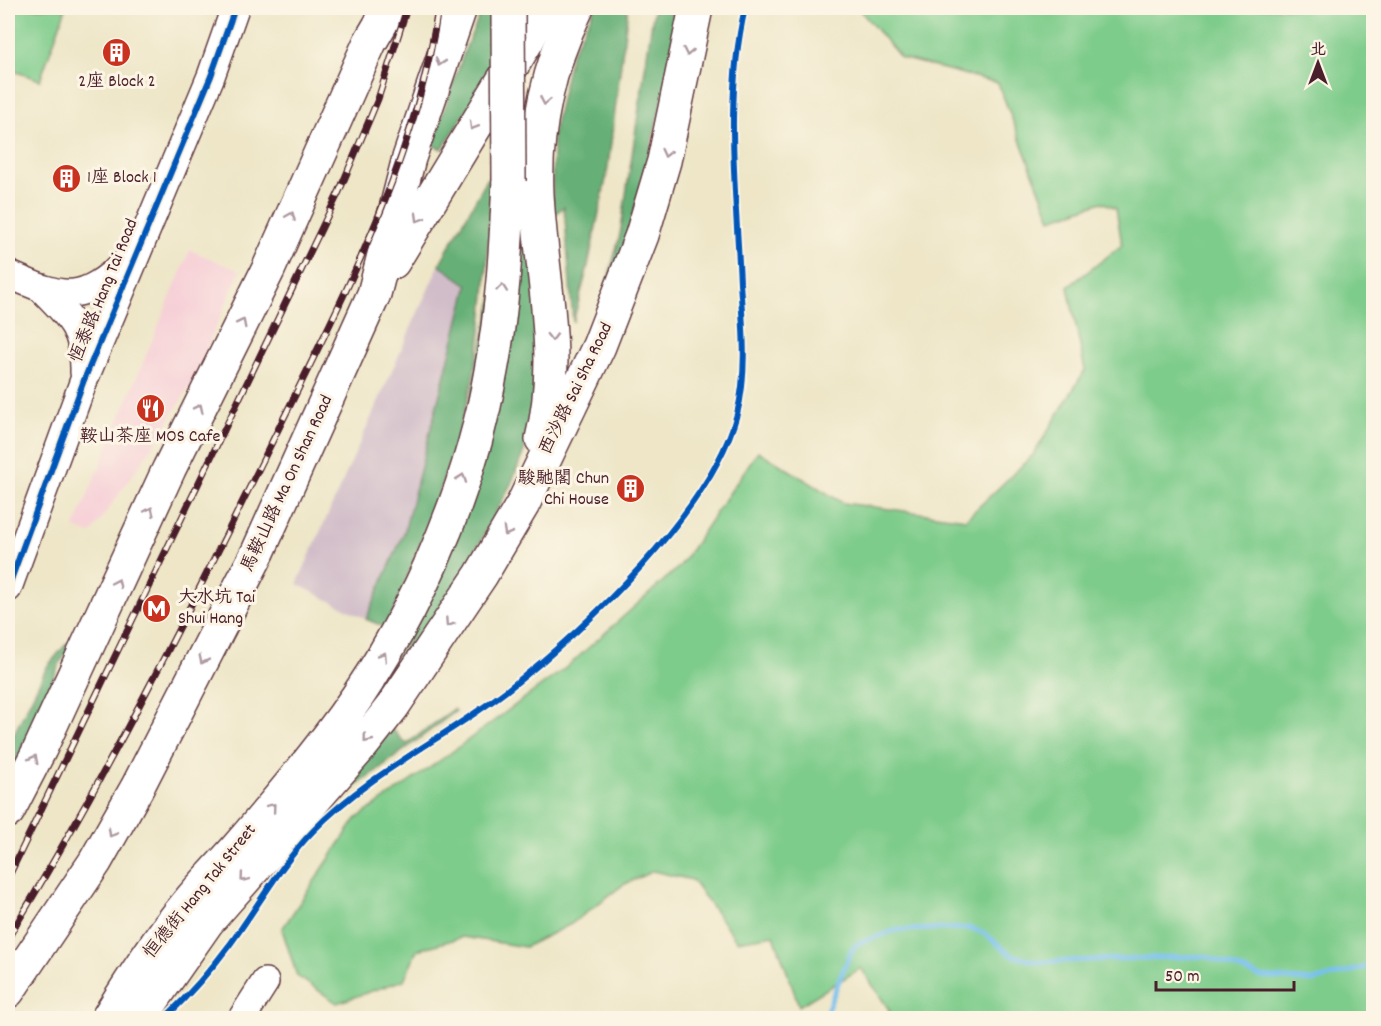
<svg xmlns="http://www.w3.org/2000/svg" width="1381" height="1026" font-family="Dekko,'LXGW WenKai TC',sans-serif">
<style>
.built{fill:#f6cfd7}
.industrial{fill:#d1bdc9}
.green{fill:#7ecc8b;stroke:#64765b;stroke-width:1.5}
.forest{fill:#66b077;stroke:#586851;stroke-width:1.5}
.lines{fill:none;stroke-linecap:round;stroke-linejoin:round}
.stream{stroke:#76c0ef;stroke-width:5}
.minor-casing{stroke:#633d42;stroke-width:30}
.major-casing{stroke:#633d42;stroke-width:36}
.highway-casing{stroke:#633d42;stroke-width:36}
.minor{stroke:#fff;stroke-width:27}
.major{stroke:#fff;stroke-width:33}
.highway{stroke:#fff;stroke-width:33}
.rail-casing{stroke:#4a1f2b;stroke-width:7}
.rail{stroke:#fcf5e5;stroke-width:4.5;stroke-dasharray:14;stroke-linecap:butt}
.major-bridge-casing{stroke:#633d42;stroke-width:36;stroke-linecap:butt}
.major-bridge{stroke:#fff;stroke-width:33}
.cycleway-casing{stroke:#fcf5e5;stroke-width:10}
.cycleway{stroke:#0057b8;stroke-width:6}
.oneway{stroke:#ae9aa0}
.labels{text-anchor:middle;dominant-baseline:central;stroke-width:6;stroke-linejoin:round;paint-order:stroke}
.poi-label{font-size:18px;fill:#4a1f2b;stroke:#fcf5e5}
.street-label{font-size:18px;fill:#4a1f2b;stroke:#fcf5e5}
</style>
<rect width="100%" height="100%" fill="#fcf5e5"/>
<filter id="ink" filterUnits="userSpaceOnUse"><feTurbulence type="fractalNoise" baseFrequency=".0167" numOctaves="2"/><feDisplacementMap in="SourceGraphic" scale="12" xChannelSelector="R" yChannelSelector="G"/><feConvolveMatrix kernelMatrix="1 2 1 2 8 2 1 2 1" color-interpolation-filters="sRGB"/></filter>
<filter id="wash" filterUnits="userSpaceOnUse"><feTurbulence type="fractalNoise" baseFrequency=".008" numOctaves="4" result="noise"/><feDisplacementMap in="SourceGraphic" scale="24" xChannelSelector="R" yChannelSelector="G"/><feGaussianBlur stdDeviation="1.35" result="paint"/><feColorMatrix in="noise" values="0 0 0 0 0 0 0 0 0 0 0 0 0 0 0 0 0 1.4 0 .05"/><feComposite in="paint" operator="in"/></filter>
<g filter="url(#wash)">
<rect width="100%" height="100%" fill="#eee6c7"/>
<path class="built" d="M 190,250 L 240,271 L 192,382 L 161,434 L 91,534 L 74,528 Z"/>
<path class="industrial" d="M 439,265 L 468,285 L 404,533 L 366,619 L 297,584 Z"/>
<path class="green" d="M 17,8 L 66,8 L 40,80 L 8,69 L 8,35 Z
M 858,8 L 1373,8 L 1373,1018 L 881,1018 L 890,1011 L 861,968 L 799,1006 L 774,935 L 737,941 L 692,880 L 653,871 L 623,885 L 571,924 L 525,947 L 463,937 L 417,950 L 404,980 L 337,1003 L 297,976 L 282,929 L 356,819 L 445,757 L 568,666 L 680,566 L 758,451 L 843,503 L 966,519 L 1034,454 L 1085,370 L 1068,287 L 1122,245 L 1116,208 L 1102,202 L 1051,219 L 998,83 L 901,58 Z"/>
<path class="forest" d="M 483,8 L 532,8 L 442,149 L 432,145 L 466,47 Z
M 595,8 L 628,8 L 607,174 L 587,270 L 573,322 L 564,207 L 552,216 L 553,134 L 571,54 Z
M 654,8 L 679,8 L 664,94 L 627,239 L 594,331 L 620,235 Z
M 492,171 C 488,233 488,296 477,357 C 459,451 422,540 387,628 L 366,619 L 404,533 L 468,285 L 439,265 Z
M 520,173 L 539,291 L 535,409 L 524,451 L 511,484 L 442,614 L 373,710 L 369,707 L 425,607 Z
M 67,643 L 71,647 L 60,662 L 37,721 L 13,768 L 8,771 L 8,740 L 11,740 L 47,667 Z
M 454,709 L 456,711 L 359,784 L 328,811 L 271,877 L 263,871 L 392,729 L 406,744 Z"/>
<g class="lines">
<path class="stream" d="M 824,1018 L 851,951 L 858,943 L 897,930 L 970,928 L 984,933 L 1011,955 L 1037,962 L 1205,956 L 1261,977 L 1313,981 L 1374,965"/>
</g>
</g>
<g filter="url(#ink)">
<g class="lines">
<defs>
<path id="minor" d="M 8,274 C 66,300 81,304 129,259
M 42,289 C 70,317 85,330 84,372
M 8,588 L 84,380 L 211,76 L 235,8
M 242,1018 L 265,982"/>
<path id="major" d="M 542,439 C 563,356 541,277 537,194 C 534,130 549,65 577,8
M 8,811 L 40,749 L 169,469 L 268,270 L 370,42 L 390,8
M 108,1018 C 132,979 157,940 187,904 C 203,884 221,867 238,847 C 269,811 300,774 329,736 C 408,633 469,499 491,371 C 503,308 506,244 509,181
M 140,1018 L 207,922 L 363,744 L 393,706 L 481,575 L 523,504 L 599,346 L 642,235 L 664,161 L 696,8"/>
<path id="highway" d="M 393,262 L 527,41 L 543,8
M 8,991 L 95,862 L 137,788 L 258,552 L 374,294 L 409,158 L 460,8"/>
</defs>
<use href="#minor" class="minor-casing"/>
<use href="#major" class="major-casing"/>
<use href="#highway" class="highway-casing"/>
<use href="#minor" class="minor"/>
<use href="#major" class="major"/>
<use href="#highway" class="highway"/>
<defs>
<path id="rail" d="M 8,878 L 339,192 L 378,99 L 407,8
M 8,938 C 104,781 187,615 268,450 C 337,309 416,165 438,8"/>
</defs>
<use href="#rail" class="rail-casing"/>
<use href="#rail" class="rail"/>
<defs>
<path id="major-bridge" d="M 508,8 L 509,181"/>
</defs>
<use href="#major-bridge" class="major-bridge-casing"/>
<use href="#major-bridge" class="major-bridge"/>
<defs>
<path id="cycleway" d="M 8,588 L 84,380 L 211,76 L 235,8
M 165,1018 C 189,995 211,970 231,943 C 258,906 281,864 313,831 C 368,774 443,739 506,691 C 584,630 711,512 737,414 C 748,372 743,326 740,283 C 736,191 724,98 745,8"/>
</defs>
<use href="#cycleway" class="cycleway-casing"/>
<use href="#cycleway" class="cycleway"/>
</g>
<defs><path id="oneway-chevron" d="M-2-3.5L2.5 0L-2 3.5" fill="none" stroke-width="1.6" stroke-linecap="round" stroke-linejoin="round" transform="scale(1.5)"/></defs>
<g class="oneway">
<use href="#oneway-chevron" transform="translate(688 52) rotate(101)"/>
<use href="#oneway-chevron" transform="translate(440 62) rotate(109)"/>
<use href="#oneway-chevron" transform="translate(545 101) rotate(101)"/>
<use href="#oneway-chevron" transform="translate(473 126) rotate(121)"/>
<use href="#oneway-chevron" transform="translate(666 153) rotate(103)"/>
<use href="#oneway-chevron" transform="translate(291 216) rotate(-67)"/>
<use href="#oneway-chevron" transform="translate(419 218) rotate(120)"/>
<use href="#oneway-chevron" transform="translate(502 288) rotate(-84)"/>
<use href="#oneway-chevron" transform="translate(242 323) rotate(-63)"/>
<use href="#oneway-chevron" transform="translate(552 337) rotate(89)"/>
<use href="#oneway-chevron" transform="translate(199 408) rotate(-64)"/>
<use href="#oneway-chevron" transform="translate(462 478) rotate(-71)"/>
<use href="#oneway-chevron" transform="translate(150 511) rotate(-65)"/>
<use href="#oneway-chevron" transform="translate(507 532) rotate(119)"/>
<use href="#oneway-chevron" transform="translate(117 583) rotate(-65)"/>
<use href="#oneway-chevron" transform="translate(449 623) rotate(124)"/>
<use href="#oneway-chevron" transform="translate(383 656) rotate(-58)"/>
<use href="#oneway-chevron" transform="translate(203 660) rotate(116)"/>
<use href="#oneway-chevron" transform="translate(367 739) rotate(129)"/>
<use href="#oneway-chevron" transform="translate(34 759) rotate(-63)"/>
<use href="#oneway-chevron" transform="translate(272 807) rotate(-50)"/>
<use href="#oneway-chevron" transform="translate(112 833) rotate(120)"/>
<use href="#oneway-chevron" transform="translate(244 878) rotate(130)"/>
</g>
</g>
<defs>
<symbol id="building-disc" viewBox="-11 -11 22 22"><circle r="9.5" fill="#c8321e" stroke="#fcf5e5"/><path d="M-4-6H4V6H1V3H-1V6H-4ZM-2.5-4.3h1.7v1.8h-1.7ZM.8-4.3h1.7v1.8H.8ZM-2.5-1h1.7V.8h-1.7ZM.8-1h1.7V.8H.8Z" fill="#fff"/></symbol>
<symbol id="restaurant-disc" viewBox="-11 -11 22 22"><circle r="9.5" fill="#c8321e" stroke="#fcf5e5"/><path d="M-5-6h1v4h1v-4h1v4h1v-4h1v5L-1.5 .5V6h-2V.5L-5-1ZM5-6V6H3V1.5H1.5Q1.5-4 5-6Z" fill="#fff"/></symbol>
<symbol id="metro-disc" viewBox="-11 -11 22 22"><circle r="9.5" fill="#c8321e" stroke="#fcf5e5"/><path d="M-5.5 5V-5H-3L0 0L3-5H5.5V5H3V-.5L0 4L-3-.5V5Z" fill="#fff"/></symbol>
</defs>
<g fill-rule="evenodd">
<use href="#building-disc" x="100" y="36" width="33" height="33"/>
<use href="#building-disc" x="50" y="162" width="33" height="33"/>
<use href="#restaurant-disc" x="134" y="392" width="33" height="33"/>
<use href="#building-disc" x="614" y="472" width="33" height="33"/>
<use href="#metro-disc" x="140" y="592" width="33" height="33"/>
</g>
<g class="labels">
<g class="poi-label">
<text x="117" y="82">2座 Block 2</text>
<text x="87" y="178" text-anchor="start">1座 Block 1</text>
<text x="150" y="437">鞍山茶座 MOS Cafe</text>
<text x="609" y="479" text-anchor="end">駿馳閣 Chun<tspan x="609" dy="21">Chi House</tspan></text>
<text x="178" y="598" text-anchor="start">大水坑 Tai<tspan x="178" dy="21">Shui Hang</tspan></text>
</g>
<g class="street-label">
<text transform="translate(105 291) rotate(-68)">恆泰路 Hang Tai Road</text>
<text transform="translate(577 389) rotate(-64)">西沙路 Sai Sha Road</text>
<text transform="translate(288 484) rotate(-65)">馬鞍山路 Ma On Shan Road</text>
<text transform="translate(201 892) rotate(-51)">恒德街 Hang Tak Street</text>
</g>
</g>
<rect width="1381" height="1026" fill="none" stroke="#fcf5e5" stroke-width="30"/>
<g transform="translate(1318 63)" stroke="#fcf5e5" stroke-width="4.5" paint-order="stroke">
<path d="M0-4.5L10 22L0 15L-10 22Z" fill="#4a1f2b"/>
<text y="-9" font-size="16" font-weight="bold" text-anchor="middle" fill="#4a1f2b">北</text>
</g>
<path d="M1156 981v9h138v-9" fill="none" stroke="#4a1f2b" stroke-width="3"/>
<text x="1165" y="981" font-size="18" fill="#4a1f2b" stroke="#fcf5e5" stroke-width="4.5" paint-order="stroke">50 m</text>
</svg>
